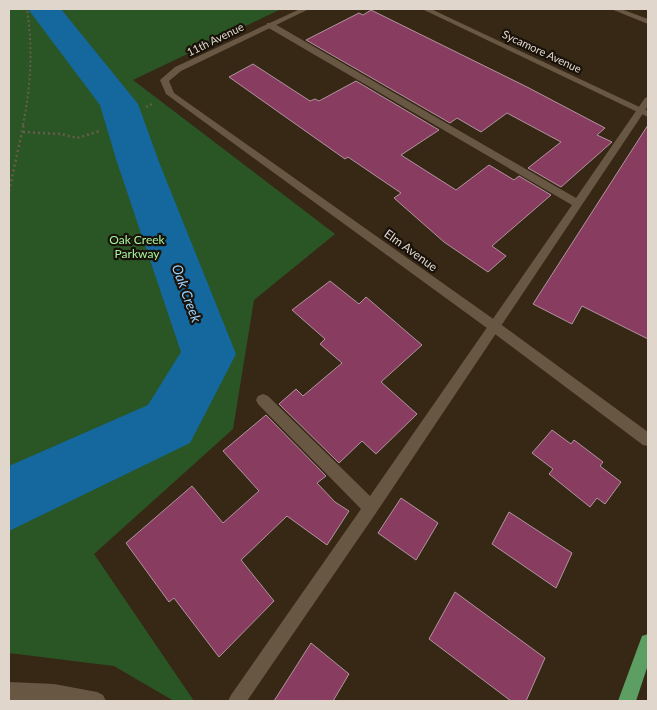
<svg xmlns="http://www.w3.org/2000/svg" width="657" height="710" font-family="Lato,sans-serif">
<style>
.green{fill:#2a5626}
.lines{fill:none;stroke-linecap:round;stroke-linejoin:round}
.river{fill:#14689d;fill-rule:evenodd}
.building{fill:#883c60;stroke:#b1949f}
.path-far1{stroke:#6a5c4c;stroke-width:2;stroke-dasharray:2 2.5;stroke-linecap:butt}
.path{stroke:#6a5c4c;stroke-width:2.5;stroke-dasharray:2 3;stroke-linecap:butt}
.service{fill:#685743;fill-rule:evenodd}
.minor{fill:#685743;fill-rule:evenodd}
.primary{fill:#5d9e63;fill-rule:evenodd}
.labels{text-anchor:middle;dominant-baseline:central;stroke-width:4.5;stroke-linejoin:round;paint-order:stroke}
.far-street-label{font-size:11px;fill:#e0d6cb;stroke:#19120a}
.park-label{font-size:12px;fill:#a6f69d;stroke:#19120a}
.street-label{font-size:12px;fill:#e0d6cb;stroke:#19120a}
.water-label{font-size:14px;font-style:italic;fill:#9ad2ff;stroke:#19120a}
</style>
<rect width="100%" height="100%" fill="#372816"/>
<path class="green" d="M 9,9 L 281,9 L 133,80 L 335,234 L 254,300 L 233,429 L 94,554 L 194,701 L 174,701 L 114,666 L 9,653 Z"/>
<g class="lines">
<path class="river" d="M 28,9 L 61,9 L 138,104 L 159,162 L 236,354 L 190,443 L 9,531 L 9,466 L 148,405 L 181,352 L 117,162 L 100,105 Z"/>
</g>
<path class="building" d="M 371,10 L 527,87 L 605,128 L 597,135 L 612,142 L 561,187 L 528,168 L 561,142 L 507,113 L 481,132 L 457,118 L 450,123 L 306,40 L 359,13 L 363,15 Z
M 253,64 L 310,101 L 315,99 L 319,101 L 356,81 L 439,130 L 401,155 L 456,190 L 489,165 L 514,180 L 519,176 L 551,195 L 492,246 L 506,256 L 488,272 L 444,242 L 394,198 L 401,193 L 348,157 L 345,159 L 229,77 Z
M 648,125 L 648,339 L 582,306 L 572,324 L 533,304 Z
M 330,281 L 359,304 L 366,297 L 422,345 L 381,382 L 417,414 L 376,454 L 362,441 L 339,463 L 279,404 L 296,389 L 303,396 L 342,363 L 320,344 L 325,339 L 292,310 Z
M 266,415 L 326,476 L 317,483 L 335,502 L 349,511 L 327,545 L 287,516 L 241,560 L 274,601 L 219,657 L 174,598 L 169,602 L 126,543 L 192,486 L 223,523 L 259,491 L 223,451 Z
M 552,430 L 571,444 L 574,440 L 603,462 L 600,466 L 621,482 L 605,504 L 597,498 L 590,507 L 549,474 L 553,469 L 532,453 Z
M 401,498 L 438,523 L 416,560 L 378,533 Z
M 509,512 L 572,553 L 556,588 L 492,544 Z
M 455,592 L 545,658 L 526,701 L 511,701 L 429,639 Z
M 311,643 L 349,674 L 333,701 L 274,701 Z"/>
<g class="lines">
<path class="path-far1" d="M 146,107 L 154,103
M 23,125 C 31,85 33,49 27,9"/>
<path class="path" d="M 23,132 L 61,134 L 77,138 L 100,131
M 9,191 L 24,123"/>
<path class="service" d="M 611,9 L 621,9 L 648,19 L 648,24 Z
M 267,23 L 273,23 L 576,198 L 645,98 L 648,97 L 648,106 L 376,513 L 247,701 L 228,701 L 231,695 L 361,509 L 258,404 L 256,400 L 258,396 L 263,394 L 268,396 L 370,496 L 572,205 L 267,27 Z"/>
<path class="minor" d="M 300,9 L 309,9 L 181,71 L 169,81 L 174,93 L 499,323 L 648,432 L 648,446 L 643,445 L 491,331 L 166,94 L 160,80 L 175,67 Z
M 422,9 L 431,9 L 648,111 L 648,117 Z
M 9,682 L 54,684 L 97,692 L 103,695 L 106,701 L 9,700 Z"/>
<path class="primary" d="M 648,634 L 648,665 L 636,701 L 618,701 L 642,636 Z"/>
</g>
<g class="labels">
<g class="far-street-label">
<text transform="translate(215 39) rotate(-26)">11th Avenue</text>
<text transform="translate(542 51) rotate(25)">Sycamore Avenue</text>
</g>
<g class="park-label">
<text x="137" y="239">Oak Creek<tspan x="137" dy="14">Parkway</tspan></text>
</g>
<g class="street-label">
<text transform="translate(411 250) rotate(36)">Elm Avenue</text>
</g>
<g class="water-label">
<text transform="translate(187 293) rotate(70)">Oak Creek</text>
</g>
</g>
<rect width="657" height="710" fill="none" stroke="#e0d6cb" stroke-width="20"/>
</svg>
